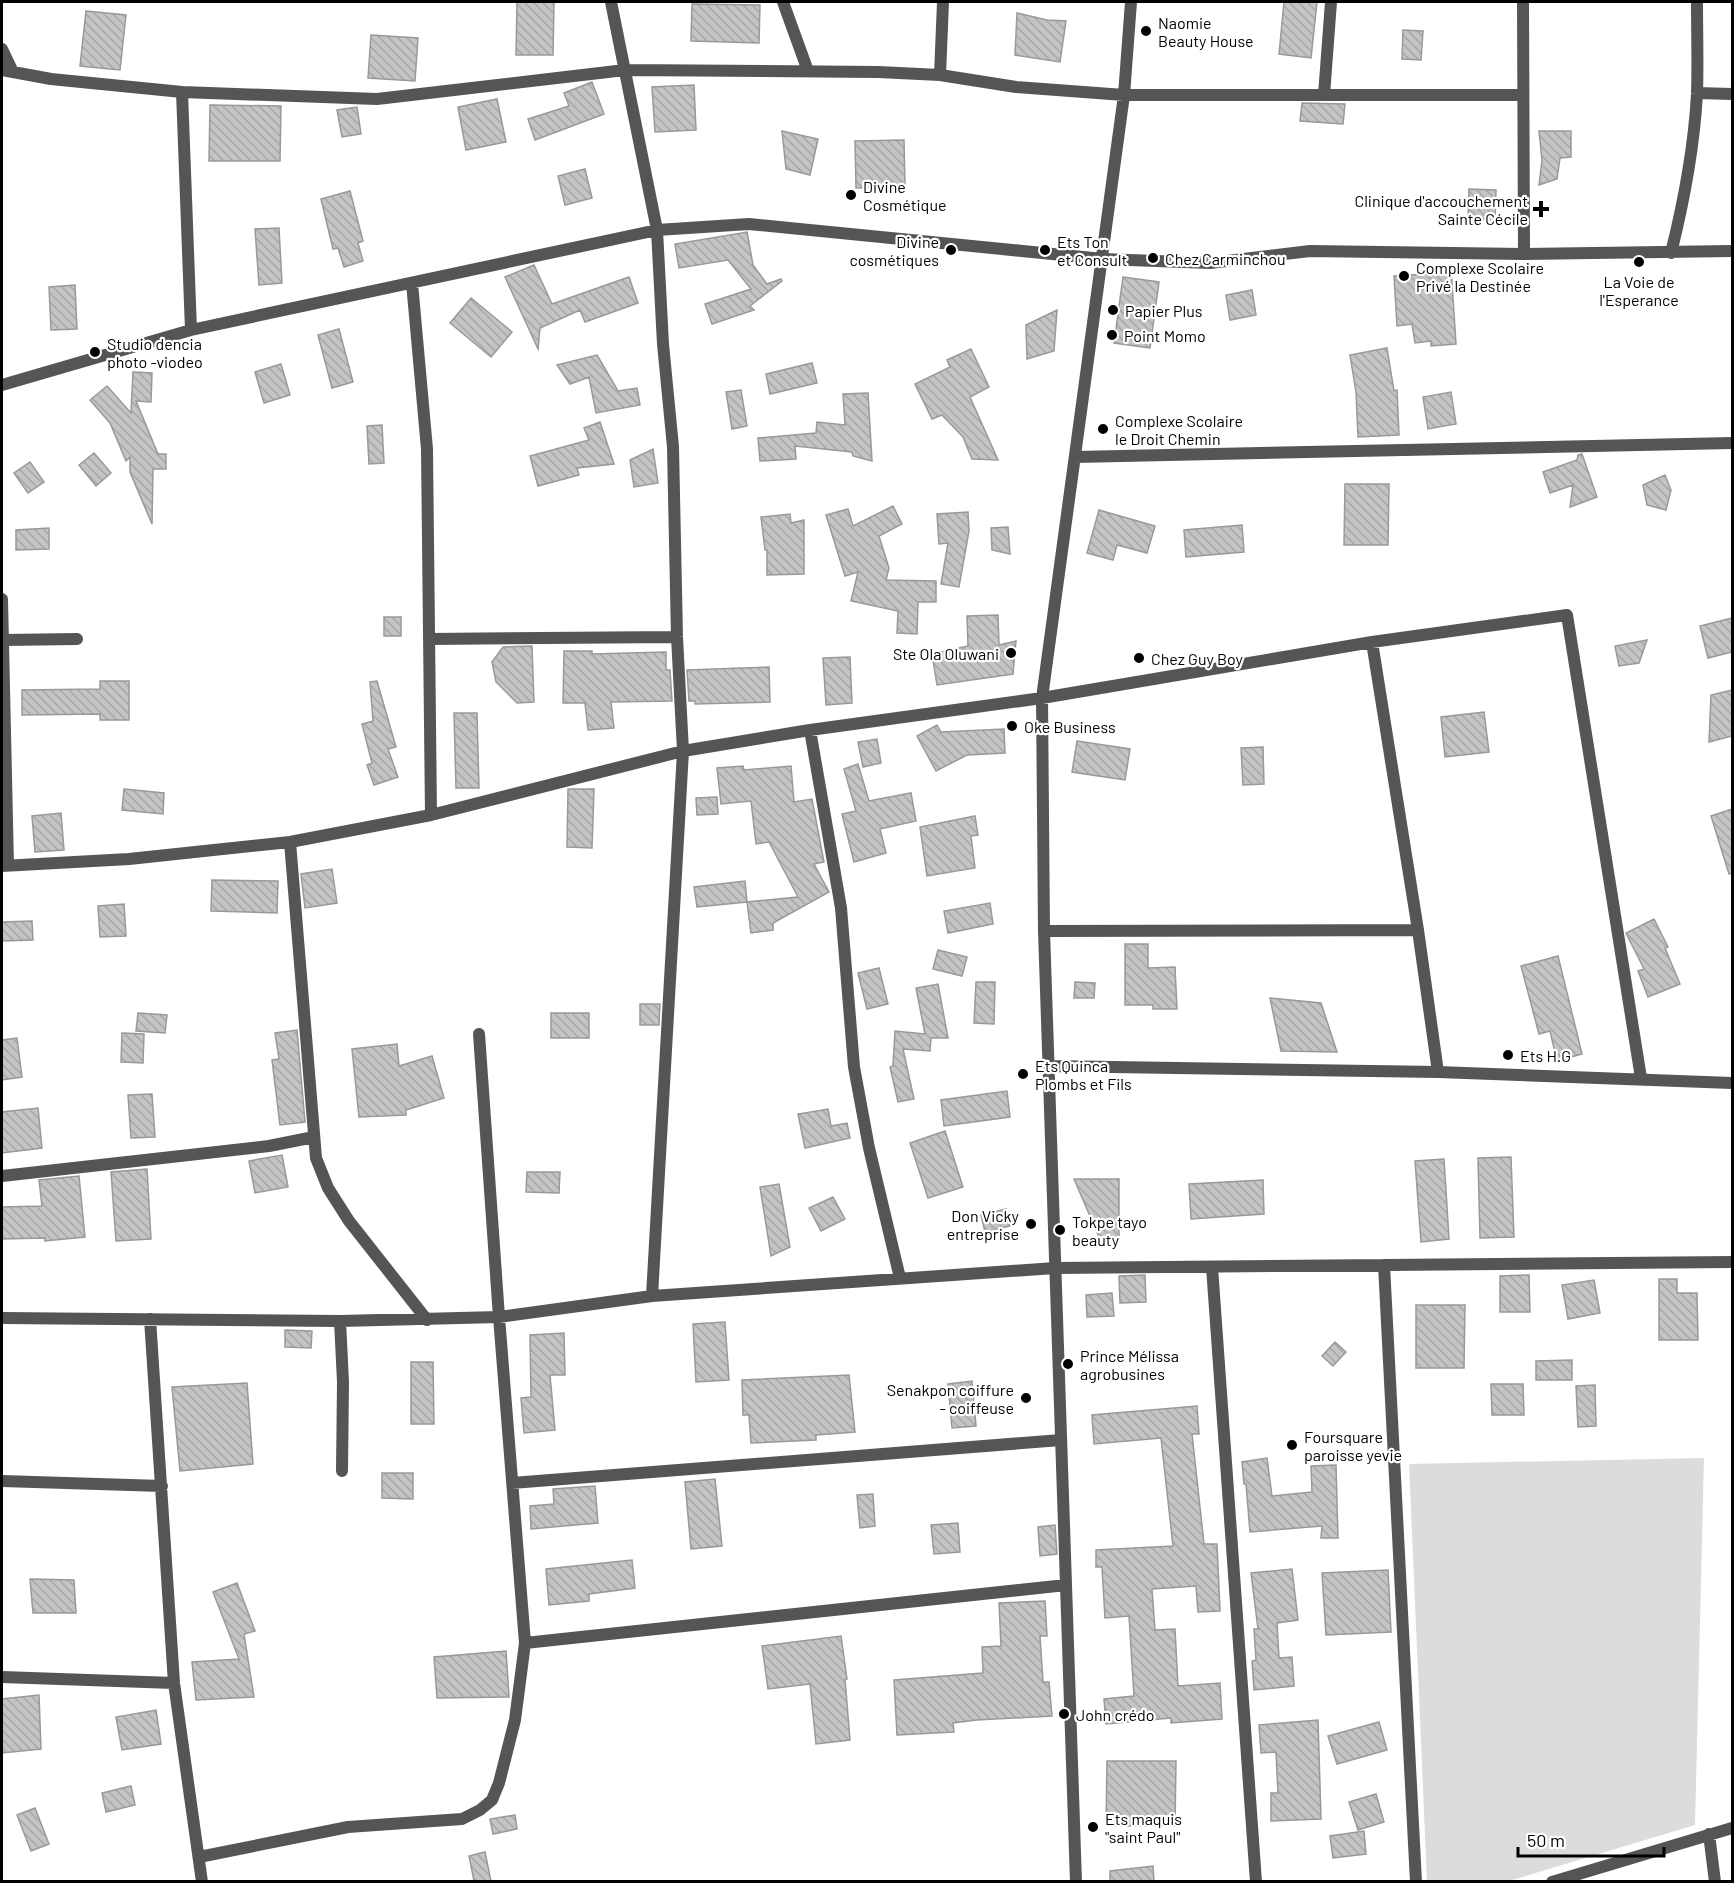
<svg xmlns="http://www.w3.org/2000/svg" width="1734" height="1883" font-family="Barlow,sans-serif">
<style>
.park{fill:#dcdcdc}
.building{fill:url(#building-back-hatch);stroke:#999;stroke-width:1.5}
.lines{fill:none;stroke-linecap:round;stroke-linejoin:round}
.street{stroke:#555;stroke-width:12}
.poi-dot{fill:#000;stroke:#fff;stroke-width:2}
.labels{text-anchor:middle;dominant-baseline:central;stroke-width:4.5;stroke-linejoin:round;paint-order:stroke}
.poi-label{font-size:16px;fill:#000;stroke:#fff;text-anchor:start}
</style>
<defs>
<pattern id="building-back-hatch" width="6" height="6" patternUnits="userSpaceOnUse" patternTransform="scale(1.5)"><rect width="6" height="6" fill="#c4c4c4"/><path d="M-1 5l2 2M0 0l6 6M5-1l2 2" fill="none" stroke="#a7a7a7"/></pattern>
</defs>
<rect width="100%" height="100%" fill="#fff"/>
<path class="park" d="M 1704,1458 L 1695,1825 L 1509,1881 L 1427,1881 L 1409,1464 Z"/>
<path class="building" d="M 517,2 L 554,2 L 553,55 L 516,55 Z
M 1284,2 L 1317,2 L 1311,58 L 1279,54 Z
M 692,4 L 760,5 L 759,43 L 691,41 Z
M 86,11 L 126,15 L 120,70 L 80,66 Z
M 1017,13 L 1047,20 L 1066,21 L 1060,62 L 1015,55 Z
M 1403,30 L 1423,31 L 1421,60 L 1402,59 Z
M 371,35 L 418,38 L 415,81 L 368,78 Z
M 592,82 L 604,114 L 535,140 L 528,119 L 569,106 L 564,93 Z
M 694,85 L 696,130 L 655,132 L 652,87 Z
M 497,99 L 506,142 L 466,150 L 458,107 Z
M 1302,103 L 1345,104 L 1343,124 L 1300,121 Z
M 210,105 L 281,106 L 280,161 L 209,161 Z
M 357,107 L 361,134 L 342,137 L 337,110 Z
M 782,131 L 818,139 L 810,175 L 786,169 Z
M 1539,131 L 1571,131 L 1571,157 L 1560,158 L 1557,179 L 1539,185 L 1542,160 Z
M 904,140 L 905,187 L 856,188 L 855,141 Z
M 585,169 L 592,198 L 565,205 L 558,176 Z
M 1469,189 L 1496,190 L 1495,220 L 1468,219 Z
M 350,191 L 363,241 L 358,243 L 363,261 L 344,267 L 338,248 L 333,249 L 321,199 Z
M 279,228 L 282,283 L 259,285 L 255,229 Z
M 747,232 L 753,265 L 767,284 L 781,279 L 782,281 L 750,306 L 754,310 L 712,324 L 705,304 L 751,289 L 728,260 L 679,268 L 675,244 Z
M 534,265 L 552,304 L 629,277 L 638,303 L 585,322 L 580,310 L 540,328 L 538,349 L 505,277 Z
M 1451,267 L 1456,344 L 1431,346 L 1431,341 L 1415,343 L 1412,324 L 1397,326 L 1394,276 L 1426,274 L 1425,269 Z
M 1123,277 L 1159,282 L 1150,348 L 1114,343 Z
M 75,285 L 77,329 L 51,330 L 49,287 Z
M 1252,290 L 1256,315 L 1230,320 L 1226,295 Z
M 471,298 L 512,332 L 491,357 L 450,323 Z
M 1057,310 L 1054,351 L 1027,359 L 1026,325 Z
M 339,329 L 353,382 L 332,388 L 318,335 Z
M 1387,348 L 1394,391 L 1397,390 L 1399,435 L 1358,437 L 1356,392 L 1350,355 Z
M 971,349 L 989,387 L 970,397 L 998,460 L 972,459 L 963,437 L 942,415 L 932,419 L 915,384 L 950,367 L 947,360 Z
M 597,355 L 618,391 L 637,388 L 640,405 L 596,413 L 589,377 L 570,384 L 557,365 Z
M 812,363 L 817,383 L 770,394 L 766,374 Z
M 281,364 L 290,395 L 264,403 L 255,372 Z
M 133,372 L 152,373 L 151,402 L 136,401 L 158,454 L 166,454 L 166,469 L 153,469 L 152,524 L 130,472 L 130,457 L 126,461 L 110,423 L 90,400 L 107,386 L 131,413 Z
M 741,390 L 747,426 L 732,429 L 726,392 Z
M 1451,392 L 1456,424 L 1428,429 L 1423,397 Z
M 868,393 L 872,461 L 853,456 L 852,452 L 795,446 L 796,459 L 760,461 L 758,438 L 816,433 L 817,422 L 845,425 L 843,394 Z
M 600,422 L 614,464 L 577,468 L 579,475 L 538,486 L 530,456 L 589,440 L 584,428 Z
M 382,425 L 384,463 L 369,464 L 367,426 Z
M 653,449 L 658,483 L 634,487 L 630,460 Z
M 94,453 L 111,473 L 96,486 L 79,465 Z
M 1582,454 L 1597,497 L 1570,507 L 1573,485 L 1550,493 L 1543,472 L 1577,460 L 1578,455 Z
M 30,462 L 44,482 L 28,493 L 14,473 Z
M 1665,475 L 1671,490 L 1666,510 L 1647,505 L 1643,485 Z
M 1345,484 L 1389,484 L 1388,545 L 1344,545 Z
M 893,506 L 902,524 L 879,536 L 889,568 L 886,580 L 936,581 L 936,602 L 918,602 L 917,634 L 897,633 L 898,611 L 851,601 L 858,572 L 845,576 L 826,515 L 848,509 L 853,526 Z
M 1099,510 L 1155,526 L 1147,553 L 1117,545 L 1113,560 L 1087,553 Z
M 968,512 L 969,531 L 959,587 L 941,584 L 948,543 L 939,544 L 937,514 Z
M 790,514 L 791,523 L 804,520 L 804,574 L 767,575 L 767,550 L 765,550 L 761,517 Z
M 1242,525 L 1244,552 L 1186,557 L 1184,530 Z
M 1008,527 L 1010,554 L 992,550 L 991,528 Z
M 49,528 L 49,549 L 16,550 L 16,530 Z
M 998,615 L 999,645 L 1016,641 L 1013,674 L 937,685 L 932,654 L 968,646 L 967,616 Z
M 384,617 L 401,617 L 401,636 L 384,636 Z
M 1732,618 L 1732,652 L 1708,658 L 1700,626 Z
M 1647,640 L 1639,663 L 1619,666 L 1615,646 Z
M 532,646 L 534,702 L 517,703 L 496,682 L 492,662 L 503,647 Z
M 564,651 L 592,651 L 592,654 L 666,652 L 666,670 L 670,670 L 672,701 L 611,702 L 614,728 L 588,730 L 585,703 L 563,703 Z
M 850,657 L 852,703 L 826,705 L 823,658 Z
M 769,667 L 770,702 L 695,704 L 695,701 L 689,701 L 687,670 Z
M 100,681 L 129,681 L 129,720 L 100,720 L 100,714 L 22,715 L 22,690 L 100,689 Z
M 377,681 L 396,747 L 388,749 L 398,777 L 374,785 L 367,765 L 372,763 L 362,724 L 373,721 L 370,682 Z
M 1732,690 L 1732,736 L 1709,742 L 1711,695 Z
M 1484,712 L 1489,752 L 1445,757 L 1441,717 Z
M 454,713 L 477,713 L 479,788 L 456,788 Z
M 937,725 L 941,732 L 1004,729 L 1005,753 L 967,755 L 936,771 L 917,736 Z
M 877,739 L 881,763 L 863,767 L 858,742 Z
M 1077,741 L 1130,749 L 1125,780 L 1072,772 Z
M 1263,747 L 1264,784 L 1243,785 L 1241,748 Z
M 858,764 L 869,801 L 911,793 L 916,821 L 880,829 L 886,853 L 854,862 L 842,814 L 856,811 L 844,769 Z
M 743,766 L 744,770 L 791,766 L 794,802 L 812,799 L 824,862 L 814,864 L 829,892 L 773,923 L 773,930 L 751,933 L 747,902 L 798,897 L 769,842 L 756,844 L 751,801 L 721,804 L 717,768 Z
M 124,789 L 164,793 L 163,814 L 122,810 Z
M 568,789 L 594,789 L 592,848 L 567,847 Z
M 717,797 L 718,814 L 697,815 L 696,798 Z
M 1732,809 L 1732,873 L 1729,874 L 1711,816 Z
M 61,813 L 64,850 L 35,852 L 32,816 Z
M 975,816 L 978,835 L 971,836 L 975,868 L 927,876 L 920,827 Z
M 332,869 L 337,903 L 305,908 L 301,874 Z
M 212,880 L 278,881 L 277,913 L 211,911 Z
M 745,881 L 747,902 L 697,907 L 694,887 Z
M 990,903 L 993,924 L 948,933 L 944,911 Z
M 124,904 L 126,936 L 100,937 L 98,906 Z
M 1654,919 L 1668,947 L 1665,948 L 1680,984 L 1648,997 L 1638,971 L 1644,969 L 1626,933 Z
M 32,921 L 33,940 L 2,941 L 2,922 Z
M 1125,944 L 1148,944 L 1148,968 L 1175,967 L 1177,1009 L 1153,1009 L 1153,1005 L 1125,1005 Z
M 938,950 L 967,957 L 962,976 L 933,969 Z
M 1558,956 L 1582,1054 L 1557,1061 L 1550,1031 L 1539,1034 L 1521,966 Z
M 879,968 L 888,1004 L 867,1009 L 858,973 Z
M 976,982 L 995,982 L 994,1024 L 974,1023 Z
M 1075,982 L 1095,983 L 1094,998 L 1074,998 Z
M 938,984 L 948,1038 L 931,1038 L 930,1051 L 903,1049 L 914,1099 L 898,1102 L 890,1067 L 893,1066 L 895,1031 L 925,1034 L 916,988 Z
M 1270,998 L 1321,1003 L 1337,1052 L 1281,1051 Z
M 640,1004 L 660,1004 L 659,1025 L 640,1025 Z
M 138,1013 L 167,1015 L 165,1033 L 136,1031 Z
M 551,1013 L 589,1013 L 589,1038 L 551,1038 Z
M 297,1030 L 305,1122 L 280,1125 L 272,1060 L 279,1059 L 275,1033 Z
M 122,1033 L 144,1034 L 143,1063 L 121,1062 Z
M 17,1038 L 22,1077 L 2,1080 L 2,1040 Z
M 397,1044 L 399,1066 L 432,1056 L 444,1098 L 406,1110 L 406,1115 L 359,1117 L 352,1049 Z
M 1007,1091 L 1010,1117 L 944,1126 L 941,1100 Z
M 152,1094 L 155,1137 L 131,1138 L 128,1095 Z
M 38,1108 L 42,1148 L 2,1153 L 2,1112 Z
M 828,1109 L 831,1126 L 847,1123 L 850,1138 L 805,1148 L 798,1114 Z
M 945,1131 L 963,1187 L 928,1198 L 910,1143 Z
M 282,1155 L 288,1187 L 255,1193 L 249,1161 Z
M 1511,1157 L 1514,1237 L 1480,1238 L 1478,1158 Z
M 1444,1159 L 1449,1239 L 1421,1242 L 1415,1161 Z
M 147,1169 L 151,1239 L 116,1241 L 111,1172 Z
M 527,1172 L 560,1172 L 559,1193 L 526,1192 Z
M 79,1176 L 85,1237 L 45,1241 L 45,1238 L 2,1239 L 2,1207 L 42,1206 L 39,1180 Z
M 1074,1179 L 1119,1179 L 1119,1236 L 1102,1244 Z
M 1263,1180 L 1264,1214 L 1191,1219 L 1189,1184 Z
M 779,1184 L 790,1247 L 771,1256 L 760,1187 Z
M 833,1197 L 845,1219 L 821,1231 L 809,1208 Z
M 1006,1209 L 1010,1226 L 985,1232 L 981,1215 Z
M 1145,1275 L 1146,1302 L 1120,1303 L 1119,1276 Z
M 1529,1275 L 1530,1312 L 1500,1312 L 1500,1276 Z
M 1659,1279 L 1677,1279 L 1677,1293 L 1697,1293 L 1698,1340 L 1659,1340 Z
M 1594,1280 L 1600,1313 L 1568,1319 L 1562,1285 Z
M 1112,1293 L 1114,1316 L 1087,1317 L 1086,1295 Z
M 1416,1305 L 1465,1305 L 1464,1368 L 1416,1368 Z
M 725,1322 L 729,1380 L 696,1382 L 693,1324 Z
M 285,1330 L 312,1331 L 311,1348 L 285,1347 Z
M 564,1333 L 565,1375 L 550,1375 L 555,1430 L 524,1433 L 521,1398 L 531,1397 L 530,1335 Z
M 1335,1342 L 1346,1352 L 1333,1366 L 1322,1356 Z
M 1572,1360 L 1572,1380 L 1536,1380 L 1536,1361 Z
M 411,1362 L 433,1362 L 434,1424 L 411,1424 Z
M 849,1375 L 855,1432 L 816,1435 L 816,1440 L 751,1443 L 749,1415 L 743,1415 L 742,1380 Z
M 972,1381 L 976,1426 L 952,1428 L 948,1384 Z
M 247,1383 L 253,1464 L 180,1471 L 172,1387 Z
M 1491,1384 L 1523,1384 L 1524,1415 L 1492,1415 Z
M 1595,1385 L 1596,1426 L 1578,1427 L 1576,1386 Z
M 1197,1406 L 1199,1434 L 1192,1434 L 1204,1544 L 1217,1544 L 1220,1611 L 1198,1612 L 1196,1586 L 1152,1589 L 1155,1630 L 1175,1629 L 1178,1686 L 1220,1683 L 1222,1719 L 1171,1723 L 1171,1718 L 1106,1724 L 1104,1699 L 1134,1696 L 1129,1616 L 1105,1618 L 1102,1567 L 1096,1567 L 1096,1550 L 1173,1546 L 1161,1438 L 1094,1444 L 1092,1415 Z
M 1267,1458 L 1272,1496 L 1312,1492 L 1311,1466 L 1336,1465 L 1338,1538 L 1321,1538 L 1322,1526 L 1250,1532 L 1246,1484 L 1244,1484 L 1242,1462 Z
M 382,1473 L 413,1473 L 413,1499 L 382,1498 Z
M 715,1479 L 722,1546 L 691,1549 L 685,1482 Z
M 595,1486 L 598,1523 L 531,1529 L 530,1506 L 554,1504 L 553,1489 Z
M 873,1494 L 875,1526 L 860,1528 L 857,1495 Z
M 958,1523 L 960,1552 L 934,1554 L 931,1525 Z
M 1055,1525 L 1057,1554 L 1040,1556 L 1038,1527 Z
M 632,1560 L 635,1588 L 589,1594 L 589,1601 L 549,1605 L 546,1569 Z
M 1292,1569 L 1298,1620 L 1277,1623 L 1279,1658 L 1292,1657 L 1294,1686 L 1254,1690 L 1252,1661 L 1256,1660 L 1254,1629 L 1258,1629 L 1251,1573 Z
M 1388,1570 L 1391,1632 L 1326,1635 L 1322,1573 Z
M 30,1579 L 74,1580 L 76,1613 L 33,1613 Z
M 237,1583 L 255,1631 L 244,1634 L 254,1697 L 196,1700 L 192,1662 L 239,1659 L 213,1592 Z
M 1045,1601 L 1047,1636 L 1040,1636 L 1043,1682 L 1049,1682 L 1052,1716 L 977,1720 L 953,1723 L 954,1732 L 897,1735 L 894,1680 L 983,1673 L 982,1647 L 1001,1646 L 999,1603 Z
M 841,1636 L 847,1679 L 845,1679 L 850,1740 L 816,1744 L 810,1684 L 768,1689 L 762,1646 Z
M 506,1651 L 509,1697 L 437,1698 L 434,1657 Z
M 39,1695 L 41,1749 L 2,1753 L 2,1699 Z
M 156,1710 L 161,1744 L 122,1750 L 116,1717 Z
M 1318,1720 L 1321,1819 L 1271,1821 L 1271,1793 L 1278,1793 L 1276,1752 L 1261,1753 L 1259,1725 Z
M 1379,1722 L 1387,1750 L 1337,1764 L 1328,1736 Z
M 1107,1761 L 1176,1761 L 1175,1826 L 1106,1826 Z
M 131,1786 L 135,1805 L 106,1812 L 102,1793 Z
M 1376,1794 L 1384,1822 L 1358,1830 L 1349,1802 Z
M 35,1808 L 49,1844 L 31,1851 L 17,1815 Z
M 515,1815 L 517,1829 L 493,1834 L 490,1819 Z
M 1364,1831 L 1366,1854 L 1333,1858 L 1330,1836 Z
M 485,1852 L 491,1881 L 474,1881 L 469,1856 Z
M 1153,1866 L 1154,1881 L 1110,1881 L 1110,1871 Z"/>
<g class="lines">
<path class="street" d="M 611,2 L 657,230 L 663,344 L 673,447 L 677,637 L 683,751 L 652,1296
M 783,2 L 808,71
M 1523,2 L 1524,254
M 2,49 L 13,72
M 2,70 L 51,79 L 182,92 L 191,330
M 940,75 L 943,2
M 182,92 L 377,99 L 625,70 L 878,72 L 940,75 L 1016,87 L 1124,95 L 1523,95
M 1697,93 L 1732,94
M 1324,95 L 1331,2
M 1671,253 C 1684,201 1694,148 1697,94 C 1698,63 1697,32 1697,2
M 412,283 L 427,449 L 431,815
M 2,385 L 191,330 L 657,230 L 749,224 L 1103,259 L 1210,263 L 1310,251 L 1524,254 L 1732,251
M 1075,457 L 1732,443
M 2,599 L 8,865
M 429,639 L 677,637
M 3,640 L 77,639
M 1372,642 L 1418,930 L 1438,1072
M 810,730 L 841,908 L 854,1067 L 869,1148 L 900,1278
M 290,842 L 316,1158 L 328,1188 L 349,1221 L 427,1320
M 2,866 L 129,859 L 290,842 L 431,815 L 683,751 L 810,730 L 1042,698 L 1372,642 L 1567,615 L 1641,1078
M 1044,931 L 1418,930
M 1049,1066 L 1438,1072 L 1732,1083
M 2,1176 L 269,1146 L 314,1137
M 1384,1265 L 1416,1882
M 1212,1267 L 1256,1882
M 2,1318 L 340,1321 L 499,1317 L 652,1296 L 1055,1268 L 1732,1262
M 150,1319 L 174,1683 L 202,1882
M 340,1321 L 343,1382 L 342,1471
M 2,1481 L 162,1486
M 512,1483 L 1061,1440
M 525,1643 L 1066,1585
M 2,1677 L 174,1683
M 1709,1834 L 1715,1882
M 199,1857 L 348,1827 L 462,1819 L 480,1810 L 492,1800 L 499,1783 L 515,1720 L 525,1643 L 499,1317 L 479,1034
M 1076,1882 L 1044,931 L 1042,698 L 1124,95 L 1131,2
M 1552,1882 L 1732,1828"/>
</g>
<g class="poi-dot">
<circle cx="1146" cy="31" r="6"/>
<circle cx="851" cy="195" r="6"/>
<path d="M1538 200h6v6h6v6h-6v6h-6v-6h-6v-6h6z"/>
<circle cx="951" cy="250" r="6"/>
<circle cx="1045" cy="250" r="6"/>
<circle cx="1153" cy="258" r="6"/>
<circle cx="1639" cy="262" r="6"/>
<circle cx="1404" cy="276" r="6"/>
<circle cx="1113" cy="310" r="6"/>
<circle cx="1112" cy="335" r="6"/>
<circle cx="95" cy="352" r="6"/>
<circle cx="1103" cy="429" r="6"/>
<circle cx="1011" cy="653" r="6"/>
<circle cx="1139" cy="658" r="6"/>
<circle cx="1012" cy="726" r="6"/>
<circle cx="1508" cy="1055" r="6"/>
<circle cx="1023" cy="1074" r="6"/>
<circle cx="1031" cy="1224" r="6"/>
<circle cx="1060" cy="1230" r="6"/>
<circle cx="1068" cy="1364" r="6"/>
<circle cx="1026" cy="1398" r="6"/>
<circle cx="1292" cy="1445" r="6"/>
<circle cx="1064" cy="1714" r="6"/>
<circle cx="1093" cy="1827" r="6"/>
</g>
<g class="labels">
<g class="poi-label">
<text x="1158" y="22">Naomie<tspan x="1158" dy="18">Beauty House</tspan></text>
<text x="863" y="186">Divine<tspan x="863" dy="18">Cosmétique</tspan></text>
<text x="1528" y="200" text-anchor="end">Clinique d'accouchement<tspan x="1528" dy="18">Sainte Cécile</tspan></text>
<text x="939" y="241" text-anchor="end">Divine<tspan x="939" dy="18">cosmétiques</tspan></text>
<text x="1057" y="241">Ets Ton<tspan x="1057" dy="18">et Consult</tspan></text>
<text x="1165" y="258">Chez Carminchou</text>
<text x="1416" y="267">Complexe Scolaire<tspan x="1416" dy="18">Privé la Destinée</tspan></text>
<text x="1639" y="281" text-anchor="middle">La Voie de<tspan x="1639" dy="18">l'Esperance</tspan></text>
<text x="1125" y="310">Papier Plus</text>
<text x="1124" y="335">Point Momo</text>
<text x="107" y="343">Studio dencia<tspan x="107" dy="18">photo -viodeo</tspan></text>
<text x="1115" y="420">Complexe Scolaire<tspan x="1115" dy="18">le Droit Chemin</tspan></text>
<text x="999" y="653" text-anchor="end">Ste Ola Oluwani</text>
<text x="1151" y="658">Chez Guy Boy</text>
<text x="1024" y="726">Oke Business</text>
<text x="1520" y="1055">Ets H.G</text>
<text x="1035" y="1065">Ets Quinca<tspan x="1035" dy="18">Plombs et Fils</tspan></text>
<text x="1019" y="1215" text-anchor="end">Don Vicky<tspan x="1019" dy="18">entreprise</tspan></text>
<text x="1072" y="1221">Tokpe tayo<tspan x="1072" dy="18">beauty</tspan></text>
<text x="1080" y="1355">Prince Mélissa<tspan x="1080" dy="18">agrobusines</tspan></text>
<text x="1014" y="1389" text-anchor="end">Senakpon coiffure<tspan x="1014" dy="18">- coiffeuse</tspan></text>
<text x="1304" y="1436">Foursquare<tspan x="1304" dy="18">paroisse yevie</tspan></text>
<text x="1076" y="1714">John crédo</text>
<text x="1105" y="1818">Ets maquis<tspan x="1105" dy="18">"saint Paul"</tspan></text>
</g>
</g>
<rect width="1734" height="1883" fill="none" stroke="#000000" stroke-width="6"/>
<path d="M1518 1847v9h146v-9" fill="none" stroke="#000000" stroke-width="3"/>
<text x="1527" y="1847" font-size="18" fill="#000000" stroke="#ffffff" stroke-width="4.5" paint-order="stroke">50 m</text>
</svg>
